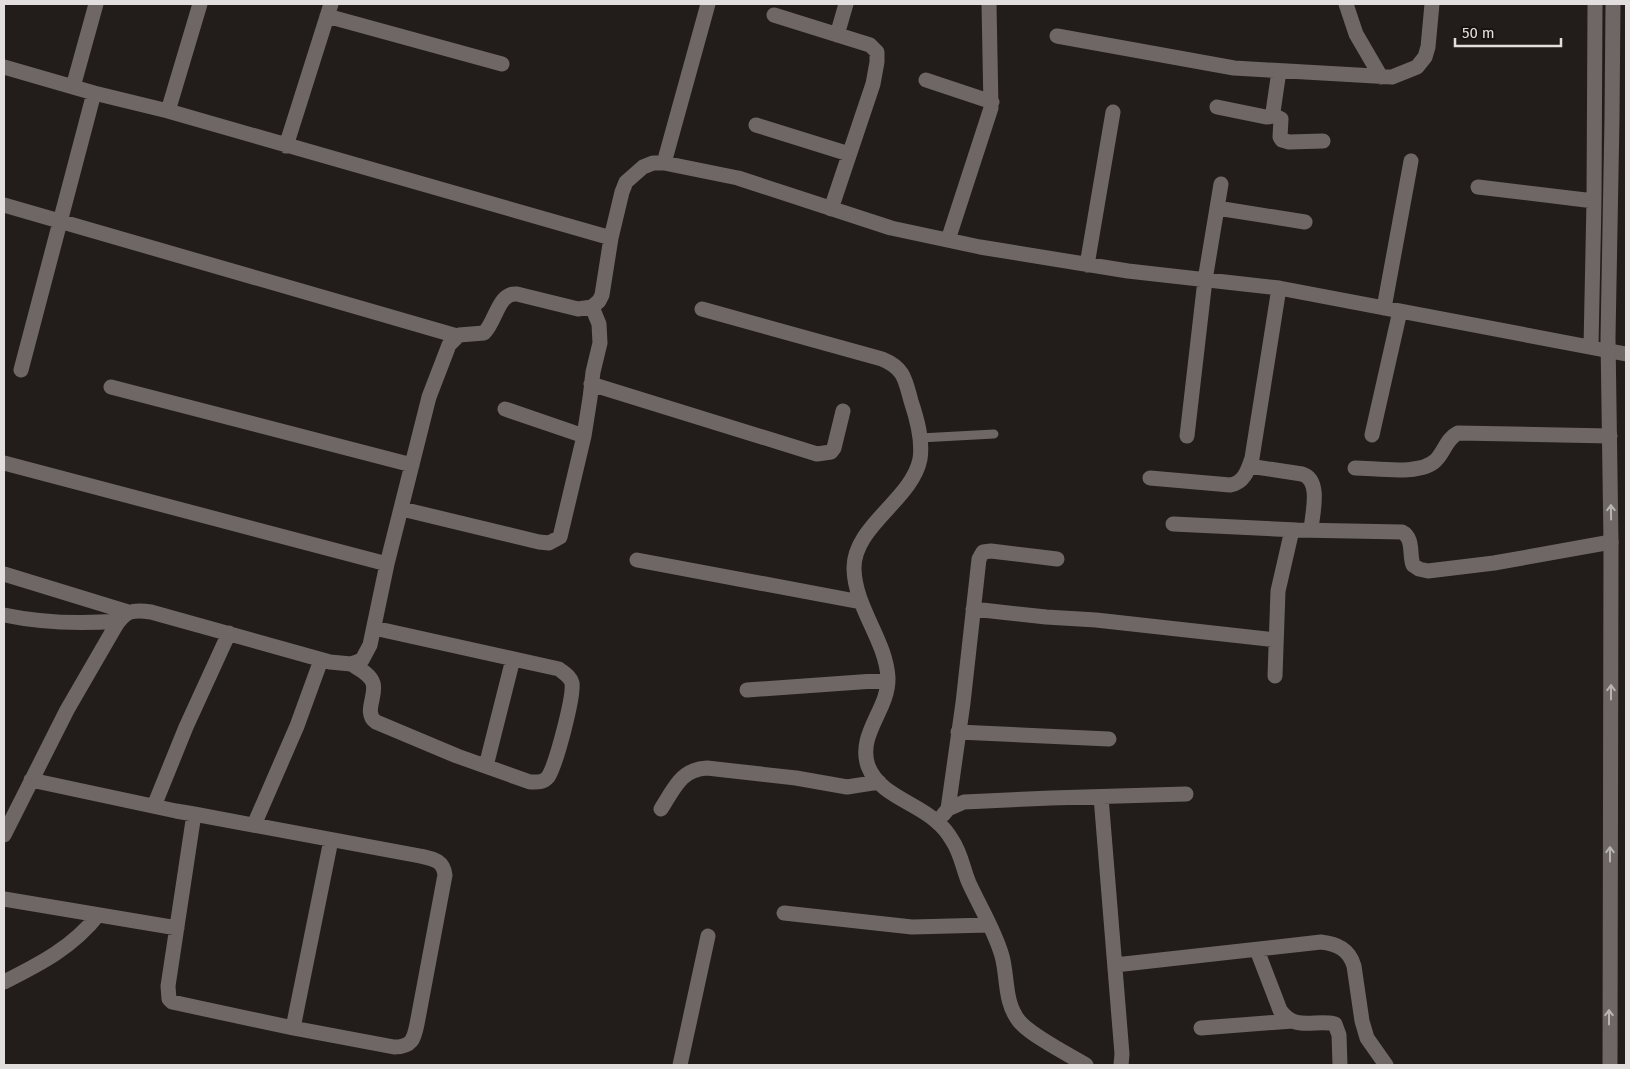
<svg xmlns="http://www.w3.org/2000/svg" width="1630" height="1069" font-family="'Fira Sans',sans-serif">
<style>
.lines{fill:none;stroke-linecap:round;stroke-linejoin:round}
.service{stroke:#6e6765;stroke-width:9}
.minor{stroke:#6e6765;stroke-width:15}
.tertiary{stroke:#6e6765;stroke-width:15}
.oneway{stroke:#b9b4b3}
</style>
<rect width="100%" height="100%" fill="#221c1a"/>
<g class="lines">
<path class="service" d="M 920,438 L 994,434"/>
<path class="minor" d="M 1346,4 L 1356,34 L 1381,77
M 774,15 L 870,45 L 877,52 L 877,62 L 873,84 L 831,209
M 327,16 L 502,64
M 837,35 L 846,4
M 1057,36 L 1234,68 L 1392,77 L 1417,67 L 1425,57 L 1428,47 L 1432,4
M 4,67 L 94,93 L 168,111 L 611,238
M 1279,71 L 1273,112 L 1275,116 L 1281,119 L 1280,137 L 1282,140 L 1289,142 L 1323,141
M 926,80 L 992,102
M 73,87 L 96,4
M 1217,107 L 1266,117 L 1275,116
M 168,111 L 200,4
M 756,125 L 849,154
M 286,146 L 331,4
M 664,163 L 708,4
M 1478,187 L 1594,201
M 4,205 L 457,336
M 1217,208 L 1305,222
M 948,240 L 991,108 L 989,4
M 1087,265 L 1113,112
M 1384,308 L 1411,161
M 702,309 L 882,359 C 904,368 905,379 911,401 C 917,419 923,440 920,459 C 912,500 853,526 854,569 C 855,608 886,640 888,678 C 889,709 857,734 868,766 C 879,795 915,802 936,821 C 942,826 948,833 952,840 C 961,853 963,869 969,883 C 980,907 995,931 1002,956 C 1008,978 1004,1002 1019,1021 C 1030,1035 1069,1055 1086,1065
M 1591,347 L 1594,201 L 1595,4
M 21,370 L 94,93
M 591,384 L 817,454 L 831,452 L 834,448 L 843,411
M 111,387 L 412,465
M 505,409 L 584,436
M 1372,435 L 1400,311
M 1187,436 L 1205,280 L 1221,184
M 4,463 L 387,564
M 1249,466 L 1302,474 C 1322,480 1312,514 1311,530
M 1355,468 C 1376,468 1421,476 1436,460 C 1445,451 1446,439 1458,433 L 1610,436
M 1150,478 L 1230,485 C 1244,483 1248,470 1252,458 L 1279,288
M 402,509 L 539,542 L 549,543 L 560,537 L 584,436 L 590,398 L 593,372 L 600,343 L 599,324 L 592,307
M 1173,524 L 1297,530 L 1402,532 C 1414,538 1409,554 1413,565 L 1419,569 L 1428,571 L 1494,563 L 1611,542
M 637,560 L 861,602
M 4,574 L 128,612
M 973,609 L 1046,617 L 1096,620 L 1276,640
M 4,615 C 42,623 80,624 119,621
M 351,664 C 359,669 370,674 373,683 C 377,696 363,713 376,722 L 457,756 L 530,782 C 537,782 543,783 548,777 C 556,765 574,697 572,683 C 570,676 564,673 559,669 L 374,628
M 1275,676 L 1278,591 L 1292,530
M 747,690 L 888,680
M 958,732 L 1109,739
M 486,766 L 513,659
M 31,780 L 176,811 L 194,814 L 420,856 C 433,859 443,860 445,875 L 417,1024 C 414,1039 412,1047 394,1047 L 293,1028 L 172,1002 L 169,999 L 168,986 L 194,814
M 1101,797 L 1122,1054 L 1121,1065
M 154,806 L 186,727 L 229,633
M 661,809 C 674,789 681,769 707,768 L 796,778 L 847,787 L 879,782
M 948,809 L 963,703 L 979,559 L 983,552 L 991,551 L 1057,559
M 943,815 L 948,809 L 964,802 L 1051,798 L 1186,794
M 254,825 L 297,726 L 321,660
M 4,835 L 67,710 L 115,627 C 125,611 132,609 151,612 L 330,662 L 351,664 L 362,660 L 370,645 L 387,564 L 429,397 L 449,345 L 459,335 L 484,333 C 496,322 498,292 517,294 L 578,309 L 592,307 L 599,301 L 602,295 L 611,238 L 622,192 L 626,182 L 643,167 L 653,163 L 664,163 L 738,178 L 891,228 L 980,247 L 1128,271 L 1279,288 L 1626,354
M 4,899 L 177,928
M 784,913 L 912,927 L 989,925
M 1257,950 L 1280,1010 C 1295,1032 1315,1019 1335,1024 L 1339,1035 L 1340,1065
M 1115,965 L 1321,942 C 1337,944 1349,949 1354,966 L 1362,1021 L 1367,1038 L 1386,1065
M 4,982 C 40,964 73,947 98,915
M 293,1028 L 331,840
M 1201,1028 L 1293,1021
M 680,1065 L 708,936"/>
<path class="tertiary" d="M 1610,1065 L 1611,542 L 1608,338 L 1612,119 L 1613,4"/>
</g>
<defs><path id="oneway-shaft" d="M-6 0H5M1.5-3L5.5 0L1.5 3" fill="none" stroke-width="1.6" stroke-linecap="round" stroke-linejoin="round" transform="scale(1.25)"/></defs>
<g class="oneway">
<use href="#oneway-shaft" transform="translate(1611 512) rotate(-91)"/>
<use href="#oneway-shaft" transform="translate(1611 692) rotate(-90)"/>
<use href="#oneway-shaft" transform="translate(1610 854) rotate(-90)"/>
<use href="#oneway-shaft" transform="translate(1609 1017) rotate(-90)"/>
</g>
<rect width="1630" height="1069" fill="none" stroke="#e2dedd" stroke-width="10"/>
<path d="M1455 38v8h106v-8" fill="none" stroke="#e2dedd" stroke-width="2.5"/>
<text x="1462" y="38" font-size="15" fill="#e2dedd" stroke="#191311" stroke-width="4" paint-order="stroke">50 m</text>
</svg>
